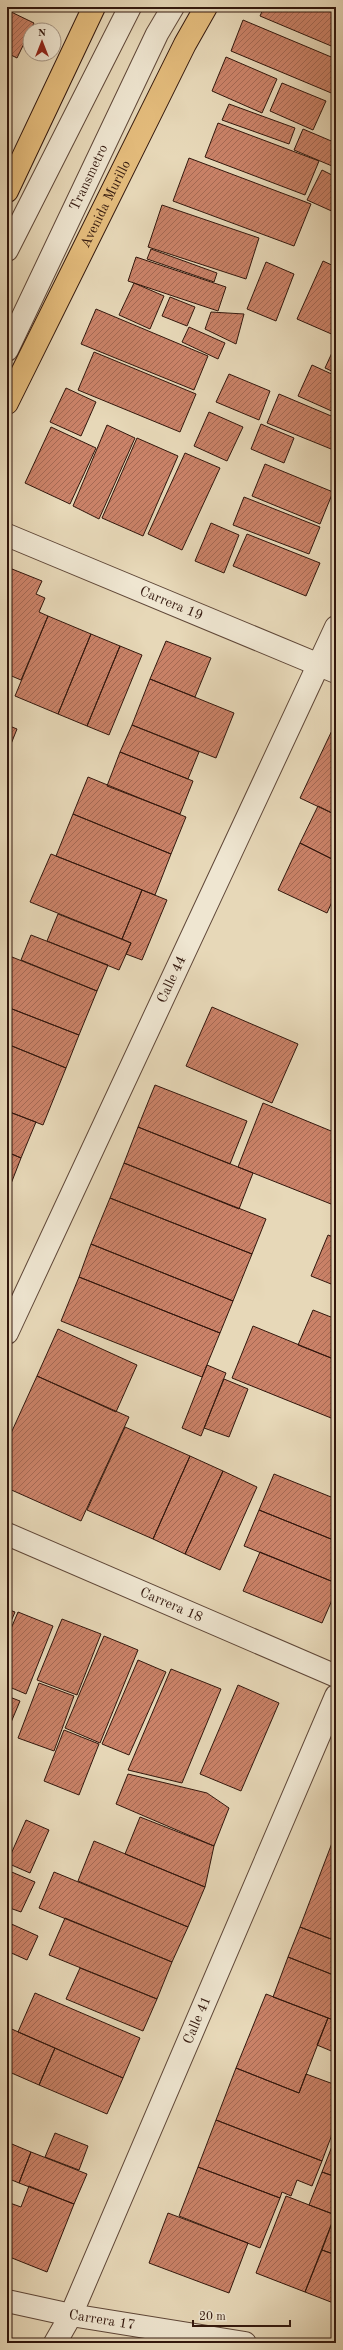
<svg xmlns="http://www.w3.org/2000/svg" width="343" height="2350" font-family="'Old Standard TT',serif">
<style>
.building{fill:url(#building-hatch);stroke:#32170d}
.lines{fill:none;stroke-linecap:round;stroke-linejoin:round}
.minor-casing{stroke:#5f4738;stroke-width:24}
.major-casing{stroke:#32170d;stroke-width:24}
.minor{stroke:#efe6d1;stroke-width:22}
.major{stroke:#e4bc7c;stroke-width:22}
.labels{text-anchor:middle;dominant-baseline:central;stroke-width:3;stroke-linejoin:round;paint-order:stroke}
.street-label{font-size:14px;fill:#32170d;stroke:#efe6d1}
</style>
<defs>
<pattern id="building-hatch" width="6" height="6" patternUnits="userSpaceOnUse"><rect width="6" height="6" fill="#ca8268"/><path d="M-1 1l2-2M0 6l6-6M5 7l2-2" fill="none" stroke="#a56954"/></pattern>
</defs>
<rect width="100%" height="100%" fill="#e7d8b8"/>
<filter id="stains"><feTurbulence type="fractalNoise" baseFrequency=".005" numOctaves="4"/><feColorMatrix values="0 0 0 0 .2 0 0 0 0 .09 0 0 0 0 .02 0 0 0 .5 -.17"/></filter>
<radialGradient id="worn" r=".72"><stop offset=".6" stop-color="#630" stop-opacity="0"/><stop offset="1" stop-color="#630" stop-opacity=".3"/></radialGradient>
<path class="building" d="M 264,7 L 336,8 L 336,48 L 260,16 Z
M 7,10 L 34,23 L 17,58 L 7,53 Z
M 243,20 L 336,59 L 336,95 L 231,51 Z
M 226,57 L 277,79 L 262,113 L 212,91 Z
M 282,83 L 326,101 L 313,130 L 270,111 Z
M 229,104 L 295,128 L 289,144 L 222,120 Z
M 218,123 L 319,161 L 305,195 L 205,157 Z
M 303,129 L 336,143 L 336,157 L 332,166 L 294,150 Z
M 189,158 L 311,204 L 294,246 L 173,201 Z
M 322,170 L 336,177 L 336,213 L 307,200 Z
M 162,205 L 259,238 L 246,279 L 148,247 Z
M 151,249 L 217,273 L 214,282 L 147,259 Z
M 136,257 L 226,287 L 218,311 L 128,281 Z
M 323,261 L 336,267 L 336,336 L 297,319 Z
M 266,262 L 294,274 L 276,321 L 247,309 Z
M 134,283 L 164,296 L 150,329 L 119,315 Z
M 170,297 L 195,307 L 187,326 L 162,316 Z
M 96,309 L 208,356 L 194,390 L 81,344 Z
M 211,312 L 244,314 L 236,344 L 205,329 Z
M 189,327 L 225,343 L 218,359 L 182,342 Z
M 336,344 L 336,373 L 325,368 Z
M 94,352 L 196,394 L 180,432 L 78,390 Z
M 312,365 L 336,376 L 336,413 L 298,396 Z
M 229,374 L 270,391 L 259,420 L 216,402 Z
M 66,388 L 96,402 L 81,436 L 50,422 Z
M 279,394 L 336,418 L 336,451 L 267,423 Z
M 209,412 L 243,427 L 227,461 L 194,446 Z
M 261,424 L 294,438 L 284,463 L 251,449 Z
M 107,425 L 135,438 L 99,519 L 73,506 Z
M 51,427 L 96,448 L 70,504 L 25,483 Z
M 137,438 L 178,456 L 143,536 L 102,518 Z
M 185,453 L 220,468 L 182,550 L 148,534 Z
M 265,464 L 333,492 L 320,524 L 252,496 Z
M 244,497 L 320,527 L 309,554 L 233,525 Z
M 211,523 L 239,535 L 224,573 L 195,561 Z
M 247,534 L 320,563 L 306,596 L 233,566 Z
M 7,567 L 42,581 L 36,594 L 45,598 L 39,612 L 48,616 L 21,680 L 7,674 Z
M 48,616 L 91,634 L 58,714 L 15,696 Z
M 91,634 L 120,646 L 87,726 L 58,714 Z
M 166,641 L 211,658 L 195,697 L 150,679 Z
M 120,646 L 142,655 L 109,735 L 87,726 Z
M 150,679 L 234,713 L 216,758 L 132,725 Z
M 336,722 L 336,815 L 300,798 Z
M 7,725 L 17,729 L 7,754 Z
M 132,725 L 199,752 L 188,779 L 120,752 Z
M 120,752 L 193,781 L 180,814 L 107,786 Z
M 88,777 L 186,817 L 171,854 L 73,814 Z
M 318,806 L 336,815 L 336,861 L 300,843 Z
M 73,814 L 171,854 L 155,895 L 56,856 Z
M 300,843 L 336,861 L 336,893 L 327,913 L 278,890 Z
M 51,854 L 142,890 L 122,939 L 30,902 Z
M 142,890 L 167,900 L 142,960 L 126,954 L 131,943 L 122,939 Z
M 58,914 L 131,943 L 119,970 L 47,941 Z
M 31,935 L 108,965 L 97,991 L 21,960 Z
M 7,955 L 97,991 L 79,1035 L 7,1007 Z
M 7,1007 L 79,1035 L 66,1068 L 7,1044 Z
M 212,1007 L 298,1044 L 272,1103 L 186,1066 Z
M 7,1044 L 66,1068 L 43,1125 L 7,1111 Z
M 155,1085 L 247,1121 L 230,1164 L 138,1127 Z
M 263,1103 L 336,1133 L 336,1206 L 238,1167 Z
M 7,1111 L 36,1122 L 21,1158 L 7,1152 Z
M 138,1127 L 253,1173 L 239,1209 L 124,1163 Z
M 7,1152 L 21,1158 L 7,1194 Z
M 124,1163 L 266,1219 L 252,1254 L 110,1198 Z
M 110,1198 L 252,1254 L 233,1301 L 91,1244 Z
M 328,1235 L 336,1238 L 336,1286 L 311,1276 Z
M 91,1244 L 233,1301 L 220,1333 L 79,1277 Z
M 79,1277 L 220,1333 L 202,1377 L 61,1321 Z
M 313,1310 L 336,1319 L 336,1360 L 298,1345 Z
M 253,1326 L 336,1360 L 336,1420 L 232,1378 Z
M 58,1329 L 137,1365 L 116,1412 L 37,1376 Z
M 207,1365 L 226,1373 L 201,1436 L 182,1428 Z
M 37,1376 L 129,1417 L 81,1521 L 7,1488 L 7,1442 Z
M 224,1379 L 248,1389 L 229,1437 L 204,1428 Z
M 125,1427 L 190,1456 L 153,1539 L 87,1510 Z
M 190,1456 L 223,1471 L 185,1554 L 153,1539 Z
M 223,1471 L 257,1487 L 220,1570 L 185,1554 Z
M 274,1474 L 336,1499 L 336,1541 L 259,1510 Z
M 259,1510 L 336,1541 L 336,1583 L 244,1546 Z
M 260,1552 L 336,1583 L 336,1591 L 322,1623 L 243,1591 Z
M 7,1609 L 15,1612 L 7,1631 Z
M 18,1612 L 53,1626 L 26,1694 L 7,1686 L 7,1638 Z
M 62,1619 L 101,1634 L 77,1695 L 37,1680 Z
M 104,1636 L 138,1650 L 100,1743 L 65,1728 Z
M 138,1660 L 166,1672 L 129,1755 L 102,1744 Z
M 171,1669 L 221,1689 L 182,1783 L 128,1770 Z
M 39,1683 L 74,1696 L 54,1751 L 18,1738 Z
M 238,1685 L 279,1703 L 241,1791 L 200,1774 Z
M 7,1696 L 20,1701 L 7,1732 Z
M 64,1730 L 99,1744 L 79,1795 L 44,1781 Z
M 128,1774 L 207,1793 L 229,1808 L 214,1846 L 116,1804 Z
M 140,1817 L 214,1846 L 205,1887 L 125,1854 Z
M 26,1820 L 49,1830 L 30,1873 L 7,1863 Z
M 94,1841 L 205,1887 L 188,1927 L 78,1881 Z
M 332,1843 L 336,1844 L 336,1941 L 300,1927 Z
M 7,1870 L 35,1882 L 21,1912 L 7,1907 Z
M 54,1872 L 188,1927 L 172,1962 L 39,1908 Z
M 65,1918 L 172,1962 L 157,1999 L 49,1955 Z
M 7,1922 L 38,1936 L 27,1960 L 7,1951 Z
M 300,1927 L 336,1941 L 336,1976 L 288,1957 Z
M 288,1957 L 336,1976 L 336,2021 L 273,1997 Z
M 80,1968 L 157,1999 L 143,2031 L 66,1999 Z
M 35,1993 L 140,2038 L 123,2078 L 18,2032 Z
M 266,1994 L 328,2018 L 299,2093 L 236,2068 Z
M 328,2018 L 336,2021 L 336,2053 L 317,2045 Z
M 7,2027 L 55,2048 L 39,2085 L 7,2071 Z
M 55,2048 L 123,2078 L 107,2114 L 39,2085 Z
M 236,2068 L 299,2093 L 306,2074 L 336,2085 L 336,2124 L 322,2161 L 216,2120 Z
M 216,2120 L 322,2161 L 312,2186 L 297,2180 L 291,2196 L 282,2192 L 280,2198 L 198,2167 Z
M 55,2133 L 88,2146 L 79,2170 L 45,2157 Z
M 336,2136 L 336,2177 L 322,2172 Z
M 7,2142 L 31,2152 L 19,2183 L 7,2178 Z
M 31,2152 L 87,2174 L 74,2204 L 19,2183 Z
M 198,2167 L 280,2198 L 260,2248 L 179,2216 Z
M 322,2172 L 336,2177 L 336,2215 L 309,2205 Z
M 29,2186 L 74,2204 L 47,2272 L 7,2256 L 7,2202 L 21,2207 Z
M 286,2196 L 335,2215 L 305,2292 L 256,2273 Z
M 168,2213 L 248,2243 L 229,2293 L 149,2263 Z
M 335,2215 L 336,2215 L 336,2255 L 322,2250 Z
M 322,2250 L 336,2255 L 336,2304 L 305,2292 Z"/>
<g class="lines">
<defs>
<g id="minor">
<path d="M 7,250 L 130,7"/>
<path id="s1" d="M 7,350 L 157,34 L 173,7"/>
<path id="s2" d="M 7,535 L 336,672"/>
<path id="s3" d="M 7,1333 L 336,627"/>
<path id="s4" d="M 7,1534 L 336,1676"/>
<path id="s5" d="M 7,2301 L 71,2315 L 245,2343"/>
<path id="s6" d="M 55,2343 L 71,2315 L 336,1696"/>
</g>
<g id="major">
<path d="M 7,191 L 94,7"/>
<path id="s7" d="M 7,403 L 185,44 L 206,7"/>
</g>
</defs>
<use href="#minor" class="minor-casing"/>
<use href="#major" class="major-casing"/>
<use href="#minor" class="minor"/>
<use href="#major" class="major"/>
</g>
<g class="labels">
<g class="street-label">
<text stroke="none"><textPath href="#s1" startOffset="191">Transmetro</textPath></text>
<text stroke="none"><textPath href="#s7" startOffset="222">Avenida Murillo</textPath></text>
<text stroke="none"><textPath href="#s2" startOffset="178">Carrera 19</textPath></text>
<text stroke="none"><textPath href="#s3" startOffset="390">Calle 44</textPath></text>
<text stroke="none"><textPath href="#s4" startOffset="179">Carrera 18</textPath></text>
<text stroke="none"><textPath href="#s6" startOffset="353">Calle 41</textPath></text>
<text stroke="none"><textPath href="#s5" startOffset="97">Carrera 17</textPath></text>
</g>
</g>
<rect width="343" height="2350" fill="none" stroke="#e7d8b8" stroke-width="24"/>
<rect x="8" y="8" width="327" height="2334" fill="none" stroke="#32170d" stroke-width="2"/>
<rect x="12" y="12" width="319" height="2326" fill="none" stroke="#32170d"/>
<g transform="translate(42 42)"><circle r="19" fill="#efe6d1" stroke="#a39383"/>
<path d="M0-3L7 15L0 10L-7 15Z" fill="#8f2418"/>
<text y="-6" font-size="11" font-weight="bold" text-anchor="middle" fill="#32170d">N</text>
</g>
<path d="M193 2320v6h97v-6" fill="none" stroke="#32170d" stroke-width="2"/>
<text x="199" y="2320" font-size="12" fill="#32170d" stroke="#efe6d1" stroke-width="3" paint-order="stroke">20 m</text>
<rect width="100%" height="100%" filter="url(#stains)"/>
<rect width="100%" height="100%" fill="url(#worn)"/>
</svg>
